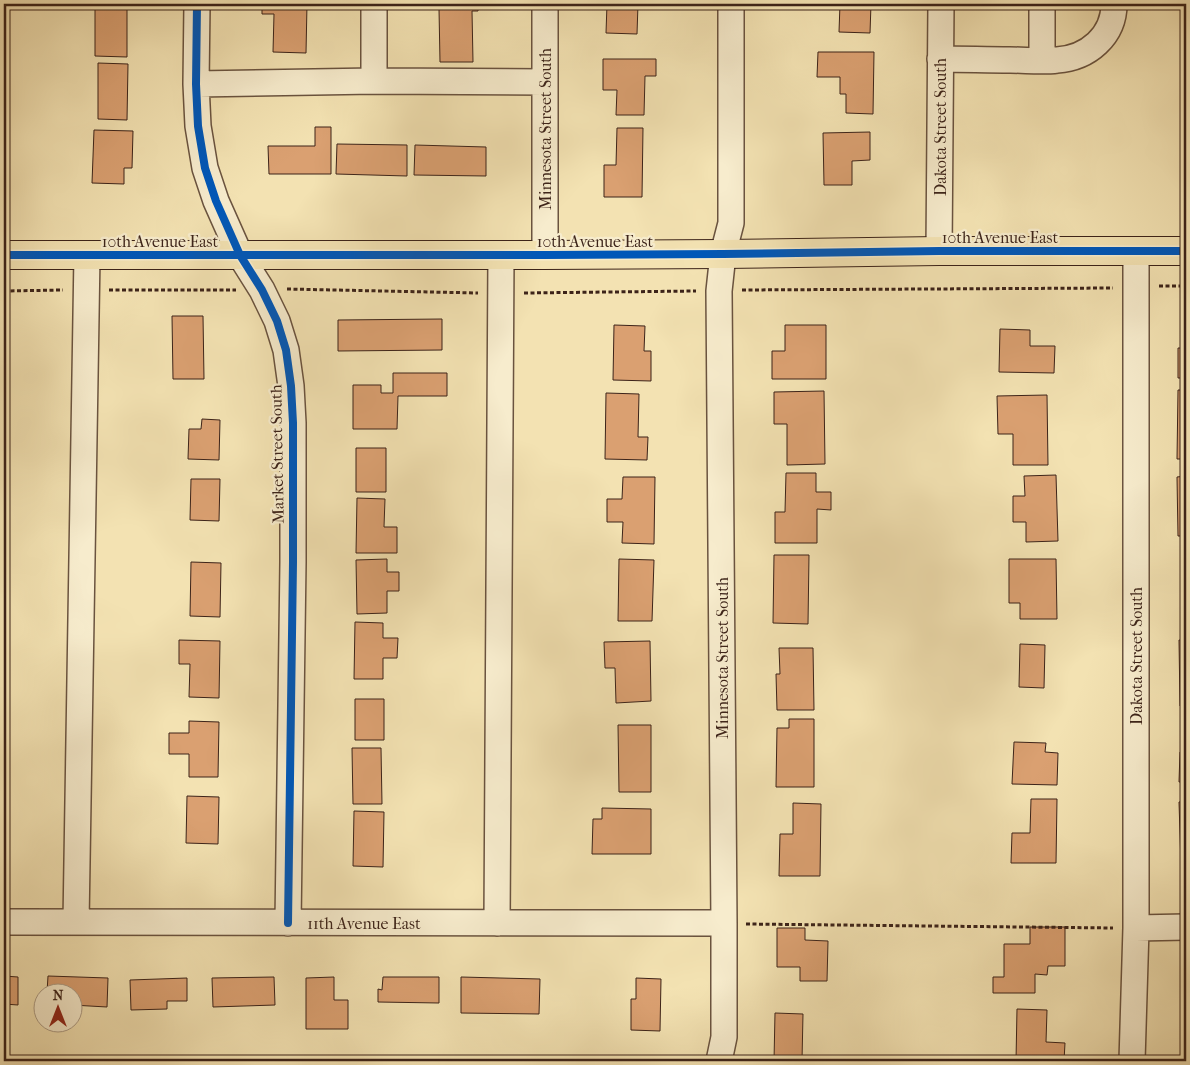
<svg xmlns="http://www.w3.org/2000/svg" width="1190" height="1065" font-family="'IM FELL French Canon',serif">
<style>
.building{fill:#daa071;stroke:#3c2319}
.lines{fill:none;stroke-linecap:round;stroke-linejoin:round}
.minor-casing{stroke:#6a533f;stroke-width:28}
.major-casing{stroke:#3c2319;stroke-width:30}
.path{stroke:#3c2319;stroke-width:3;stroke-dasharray:4 2.5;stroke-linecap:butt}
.minor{stroke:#f7eccd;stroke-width:25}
.major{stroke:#f3e2b2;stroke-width:28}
.cycleway-casing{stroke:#f7eccd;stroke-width:11}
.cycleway{stroke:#0057b8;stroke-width:8}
.labels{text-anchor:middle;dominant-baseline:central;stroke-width:4.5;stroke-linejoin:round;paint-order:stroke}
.street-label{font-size:16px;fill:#3c2319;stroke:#f7eccd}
</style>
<rect width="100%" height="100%" fill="#f3e2b2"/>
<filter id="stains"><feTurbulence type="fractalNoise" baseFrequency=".004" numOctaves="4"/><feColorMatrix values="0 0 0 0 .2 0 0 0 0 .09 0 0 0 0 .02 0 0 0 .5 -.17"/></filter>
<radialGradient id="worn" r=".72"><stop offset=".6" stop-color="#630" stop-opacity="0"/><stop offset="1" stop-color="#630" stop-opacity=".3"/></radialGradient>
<path class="building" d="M 95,4 L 127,4 L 127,57 L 95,56 Z
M 262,4 L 307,4 L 306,53 L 273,52 L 274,14 L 262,14 Z
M 445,4 L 478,4 L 478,11 L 472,11 L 473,62 L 440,62 L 439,9 L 445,9 Z
M 607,4 L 638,4 L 637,34 L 606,33 Z
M 840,4 L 871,4 L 870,33 L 839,32 Z
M 818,52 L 874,52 L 873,114 L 846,113 L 846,94 L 840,94 L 840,77 L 817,77 Z
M 603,59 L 656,59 L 656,76 L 645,76 L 644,115 L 616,115 L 617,90 L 603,90 Z
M 98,63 L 128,64 L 127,120 L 98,119 Z
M 315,127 L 331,127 L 331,174 L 269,174 L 268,146 L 315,146 Z
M 617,128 L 643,128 L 642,197 L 604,197 L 604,165 L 616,165 Z
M 94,130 L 133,131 L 132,168 L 124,168 L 124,184 L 92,183 Z
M 870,132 L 870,160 L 852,161 L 852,185 L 824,185 L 823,133 Z
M 337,144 L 407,145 L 407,176 L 336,174 Z
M 415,145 L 486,147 L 486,176 L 414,175 Z
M 172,316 L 203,316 L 204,379 L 173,379 Z
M 442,319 L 442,350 L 338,351 L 338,320 Z
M 614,325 L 645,326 L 644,351 L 651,351 L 651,381 L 613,380 Z
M 785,325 L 826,325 L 826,379 L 772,379 L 772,351 L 785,351 Z
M 1000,329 L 1030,330 L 1030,346 L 1055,346 L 1054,373 L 999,372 Z
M 1178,348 L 1186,348 L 1186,378 L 1178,378 Z
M 393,373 L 447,373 L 447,396 L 398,396 L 397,429 L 353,429 L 353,385 L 381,385 L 381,393 L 393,393 Z
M 1178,390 L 1186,390 L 1186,459 L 1177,459 Z
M 824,391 L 825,464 L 787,465 L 787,424 L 774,424 L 774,392 Z
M 606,393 L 639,394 L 638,437 L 648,437 L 647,460 L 605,459 Z
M 1047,395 L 1048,465 L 1013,465 L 1013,434 L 998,434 L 997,396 Z
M 202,419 L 220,420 L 219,460 L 188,459 L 189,429 L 201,429 Z
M 356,448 L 386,448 L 386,492 L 356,492 Z
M 786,473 L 816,473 L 816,492 L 831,492 L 831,510 L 817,509 L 817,543 L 775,543 L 775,512 L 785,512 Z
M 1056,475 L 1058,541 L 1026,542 L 1026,522 L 1013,522 L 1013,496 L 1025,496 L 1024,476 Z
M 1186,476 L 1186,536 L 1178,536 L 1177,477 Z
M 623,477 L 655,477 L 654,544 L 622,543 L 623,522 L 607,522 L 607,499 L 622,499 Z
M 191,479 L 220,479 L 219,521 L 190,520 Z
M 357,498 L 385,499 L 384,527 L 397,527 L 397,553 L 356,553 Z
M 1183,553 L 1186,553 L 1186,624 L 1182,624 Z
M 774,555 L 809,555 L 808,624 L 773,623 Z
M 387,559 L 387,572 L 399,572 L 399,591 L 387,591 L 387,613 L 357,614 L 356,560 Z
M 619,559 L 654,560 L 652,621 L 618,621 Z
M 1009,559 L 1056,559 L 1057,619 L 1020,619 L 1020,603 L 1009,603 Z
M 191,562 L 221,563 L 220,617 L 190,616 Z
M 355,622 L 383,623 L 383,638 L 398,638 L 397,658 L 383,658 L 383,679 L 354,679 Z
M 179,640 L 220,641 L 219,698 L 189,697 L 190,664 L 179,664 Z
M 1179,640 L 1186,640 L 1186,706 L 1180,706 Z
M 650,641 L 651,701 L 616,703 L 615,668 L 605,668 L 604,642 Z
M 1020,644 L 1045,645 L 1044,688 L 1019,687 Z
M 779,648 L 813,648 L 814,710 L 777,710 L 776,674 L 780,674 Z
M 355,699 L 384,699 L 384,740 L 355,740 Z
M 789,719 L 814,719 L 814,787 L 776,787 L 777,728 L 789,728 Z
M 189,721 L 219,722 L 218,777 L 189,777 L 189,754 L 169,754 L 169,733 L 189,733 Z
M 618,725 L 651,725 L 651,792 L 619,792 Z
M 1014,742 L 1046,743 L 1045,752 L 1058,753 L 1057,785 L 1012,784 Z
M 352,748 L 381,748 L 382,804 L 353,804 Z
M 1180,752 L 1186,752 L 1186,782 L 1179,782 Z
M 187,796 L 219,797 L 218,844 L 186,843 Z
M 1031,799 L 1057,799 L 1056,863 L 1011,863 L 1012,833 L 1030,833 Z
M 1186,801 L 1186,865 L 1181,865 L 1179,802 Z
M 793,803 L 821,804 L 820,876 L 779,876 L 780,834 L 793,834 Z
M 602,808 L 651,809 L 651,854 L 592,854 L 593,819 L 602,819 Z
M 354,811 L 384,812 L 383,867 L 353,866 Z
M 1030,927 L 1065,927 L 1065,966 L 1048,966 L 1047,975 L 1035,974 L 1035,993 L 993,993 L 993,977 L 1004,977 L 1004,944 L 1030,944 Z
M 777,928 L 805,928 L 805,940 L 828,941 L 827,981 L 800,981 L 800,967 L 777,967 Z
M 4,976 L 18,977 L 18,1005 L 4,1004 Z
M 48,976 L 108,978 L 107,1007 L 72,1005 L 72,992 L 47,992 Z
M 274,977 L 275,1005 L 213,1007 L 212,978 Z
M 334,977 L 334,1000 L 348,1000 L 348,1029 L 306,1029 L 306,978 Z
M 383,977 L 439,977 L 439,1003 L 378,1002 L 378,989 L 382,990 Z
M 461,977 L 540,979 L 539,1014 L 461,1013 Z
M 187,978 L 187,1001 L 167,1001 L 167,1009 L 131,1010 L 130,980 Z
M 636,978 L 661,979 L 660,1031 L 631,1030 L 631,999 L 636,999 Z
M 1017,1009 L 1047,1010 L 1046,1042 L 1065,1043 L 1064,1061 L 1016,1061 Z
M 775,1013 L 803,1014 L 802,1061 L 774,1061 Z"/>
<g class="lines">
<defs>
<path id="minor" d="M 197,4 L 196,84 L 198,126 L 205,168 L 216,201 L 240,255 L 262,290 L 277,321 L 286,350 L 291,386 L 293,423 L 293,562 L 288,923
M 374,4 L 374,81
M 545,4 L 545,255
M 1042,4 L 1042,60
M 940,59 C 964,59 987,60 1010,60 C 1026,60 1042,62 1057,60 C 1088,58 1114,36 1114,4
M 196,84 L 374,81 L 545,82
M 939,251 L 941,4
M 4,922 L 724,923
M 76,922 L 87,255
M 497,923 L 501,255
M 1136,928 L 1186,927
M 719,1061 L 724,1037 L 724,923 L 719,291 L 723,254 L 731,223 L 731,4
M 1132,1061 L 1136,928 L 1136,251"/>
<path id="major" d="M 4,255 L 545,255 L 723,254 L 939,251 L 1186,251"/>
</defs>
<use href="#minor" class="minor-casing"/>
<use href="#major" class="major-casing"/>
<path class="path" d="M 1159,286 L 1186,286
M 287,289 L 478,293
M 109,290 L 236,290
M 742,290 L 1113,288
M 4,291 L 63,290
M 524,293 L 696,291
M 746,924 L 1113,928"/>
<use href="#minor" class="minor"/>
<use href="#major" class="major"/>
<defs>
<path id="cycleway" d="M 197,4 L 196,84 L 198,126 L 205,168 L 216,201 L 240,255 L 262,290 L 277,321 L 286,350 L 291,386 L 293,423 L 293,562 L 288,923
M 4,255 L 545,255 L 723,254 L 939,251 L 1186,251"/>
</defs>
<use href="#cycleway" class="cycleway-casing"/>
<use href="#cycleway" class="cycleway"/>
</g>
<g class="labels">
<g class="street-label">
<text transform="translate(940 127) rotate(-90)">Dakota Street South</text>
<text transform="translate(545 129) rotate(-90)">Minnesota Street South</text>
<text x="1000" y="237">10th Avenue East</text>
<text x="160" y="241">10th Avenue East</text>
<text x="595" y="241">10th Avenue East</text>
<text transform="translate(277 454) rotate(-91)">Market Street South</text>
<text transform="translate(1136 656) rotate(-90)">Dakota Street South</text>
<text transform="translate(722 658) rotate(-90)">Minnesota Street South</text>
<text x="364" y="923">11th Avenue East</text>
</g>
</g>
<rect width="1190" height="1065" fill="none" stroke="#f3e2b2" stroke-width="20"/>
<rect x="5" y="5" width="1180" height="1055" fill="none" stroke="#3c2319" stroke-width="2.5"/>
<rect x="10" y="10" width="1170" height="1045" fill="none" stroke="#3c2319"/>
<g transform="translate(58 1008)"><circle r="24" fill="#f7eccd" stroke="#ac9c85"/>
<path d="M0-4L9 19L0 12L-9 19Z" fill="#8f2418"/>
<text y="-8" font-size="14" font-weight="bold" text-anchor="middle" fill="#3c2319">N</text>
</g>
<rect width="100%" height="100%" filter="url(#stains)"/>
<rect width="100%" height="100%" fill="url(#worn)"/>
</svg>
